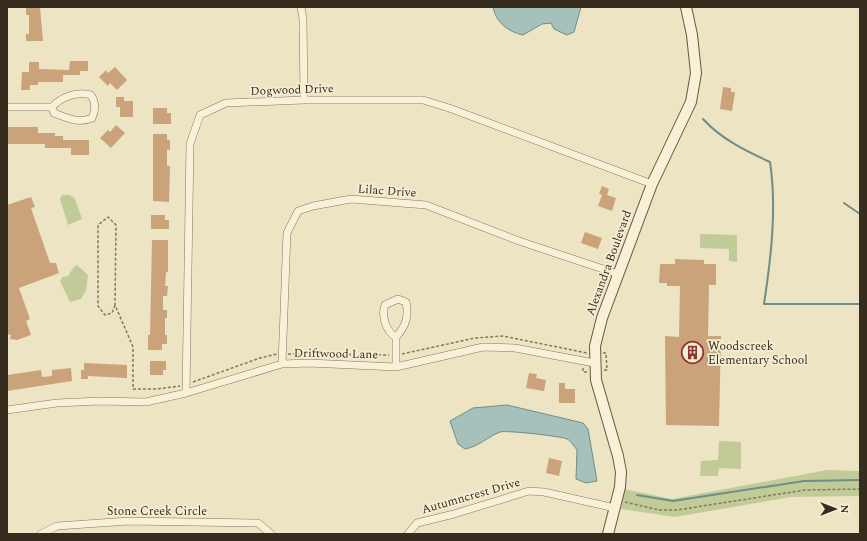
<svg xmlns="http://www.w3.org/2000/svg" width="867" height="541" font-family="Spectral,serif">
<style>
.green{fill:#c1cb98}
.water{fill:#a6c0bb;stroke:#6d8e89}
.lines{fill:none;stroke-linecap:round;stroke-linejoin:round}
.stream{stroke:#6d8e89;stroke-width:2}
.building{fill:#caa37b}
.street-casing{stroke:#87765b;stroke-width:8}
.secondary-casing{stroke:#69573e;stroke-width:12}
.path{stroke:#87765b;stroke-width:1.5;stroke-dasharray:3 2;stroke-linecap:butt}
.street{stroke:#f8f1d7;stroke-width:7}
.secondary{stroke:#f8f1d7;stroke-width:10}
.labels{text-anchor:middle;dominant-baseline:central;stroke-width:3.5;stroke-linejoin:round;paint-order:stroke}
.street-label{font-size:12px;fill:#372d1f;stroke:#f4eed4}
.poi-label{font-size:12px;fill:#372d1f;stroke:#f4eed4;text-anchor:start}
</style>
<rect width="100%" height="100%" fill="#ede4c4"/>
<path class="green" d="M 62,195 L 70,195 L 75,199 L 82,219 L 68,225 L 60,199 Z
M 700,234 L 737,235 L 737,262 L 729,261 L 729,249 L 700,248 Z
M 77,265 L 88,275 L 86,290 L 81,299 L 70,302 L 60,281 L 63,277 L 68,276 L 74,267 Z
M 719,441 L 741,442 L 741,469 L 719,468 L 718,476 L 700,476 L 701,461 L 718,460 Z
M 827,470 L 860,471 L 860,496 L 791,497 L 675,517 L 621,509 L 624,489 L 672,499 Z"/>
<path class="water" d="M 493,7 L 581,7 L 574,32 L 567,35 L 554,29 L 551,23 L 542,24 L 523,35 C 509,32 496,23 493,7 Z
M 507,405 L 583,423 L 588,429 L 597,481 L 586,483 L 576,479 L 577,450 C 574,446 570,440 567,439 C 561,436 505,430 500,432 C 487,437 480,446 465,449 L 458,444 L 450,421 L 473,408 Z"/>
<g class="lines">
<path class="stream" d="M 703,119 C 721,139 746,151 770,162 C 777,208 771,258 764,304 L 860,304
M 844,203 L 860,214
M 637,495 L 673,501 L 804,481 L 860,480"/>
</g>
<path class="building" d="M 26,7 L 40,7 L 43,41 L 26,41 L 26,34 L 29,34 L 29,15 L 26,15 Z
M 70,61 L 88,61 L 88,71 L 80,71 L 80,75 L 63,75 L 63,82 L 38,82 L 38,85 L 30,85 L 30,90 L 21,90 L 22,72 L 29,72 L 29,62 L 39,62 L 39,69 L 69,70 Z
M 115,67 L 127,80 L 117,90 L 110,83 L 108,86 L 99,77 L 106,70 L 108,73 Z
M 723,87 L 731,88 L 731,92 L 735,92 L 732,111 L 720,109 Z
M 116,97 L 124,97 L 124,101 L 133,101 L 133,117 L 120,117 L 120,107 L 116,107 Z
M 153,108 L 167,108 L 167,113 L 171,113 L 171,124 L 153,124 Z
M 116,125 L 125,133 L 111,148 L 100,138 L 108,130 L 110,132 Z
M 7,127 L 38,127 L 38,133 L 55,133 L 55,136 L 63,136 L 63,140 L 89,140 L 89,155 L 71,155 L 71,148 L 45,148 L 45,144 L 7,144 Z
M 153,134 L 167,134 L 167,140 L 170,140 L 170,150 L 167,150 L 167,166 L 170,166 L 169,202 L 153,201 Z
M 602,186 L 609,189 L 607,195 L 616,198 L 612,211 L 598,206 L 602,195 L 599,194 Z
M 31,197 L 35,207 L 31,208 L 50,263 L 56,263 L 59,273 L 19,288 L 30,319 L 26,321 L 31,335 L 17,340 L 10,339 L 11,335 L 7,334 L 7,205 Z
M 151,215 L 165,215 L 165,220 L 169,220 L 169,229 L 151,229 Z
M 585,232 L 602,238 L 598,249 L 581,243 Z
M 152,240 L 168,240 L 168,272 L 166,272 L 165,286 L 168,286 L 167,296 L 163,296 L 163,310 L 167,310 L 167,318 L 165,318 L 165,335 L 167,335 L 167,344 L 162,344 L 162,350 L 148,350 L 148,335 L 150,335 Z
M 675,259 L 704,260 L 704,264 L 716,264 L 716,285 L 709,285 L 708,336 L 721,336 L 719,426 L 666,425 L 665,336 L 679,337 L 680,286 L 667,286 L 667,283 L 659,283 L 660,264 L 675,264 Z
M 150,361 L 166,361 L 166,370 L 163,370 L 163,375 L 150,375 Z
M 84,363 L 127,365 L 127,378 L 88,376 L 88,379 L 81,379 L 81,370 L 84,370 Z
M 71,368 L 72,381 L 7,391 L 7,375 L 41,370 L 42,377 L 52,376 L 52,370 Z
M 529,373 L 537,374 L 536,378 L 546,380 L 544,391 L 526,388 Z
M 559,383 L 565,383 L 565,389 L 575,389 L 575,403 L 559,403 Z
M 549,458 L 562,461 L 559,476 L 546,473 Z"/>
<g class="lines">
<defs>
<path id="street" d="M 301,7 L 303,19 L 304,100
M 7,107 L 52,107 C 61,97 77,91 91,95 C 96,103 96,110 92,118 C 78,124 67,118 54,113 L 52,107
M 282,364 L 287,233 L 298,211 L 313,206 L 351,199 L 426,205 L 519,241 L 618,274
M 396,367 L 396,337 C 406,326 409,316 406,302 L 398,299 L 385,305 C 381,315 386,332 396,337
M 186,393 L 190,144 L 200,115 L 226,103 L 304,100 L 423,100 L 449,108 L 652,184
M 7,410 L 57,403 L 100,401 L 146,402 L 186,393 L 282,364 L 309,363 L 396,367 L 483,347 L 515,348 L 594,363
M 41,534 L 57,526 L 129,521 L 258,523 L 271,534
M 408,534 L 417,523 L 454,514 L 529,491 L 544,492 L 615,508"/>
<path id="secondary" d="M 608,534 L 620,487 L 621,472 L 618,456 L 596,380 L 595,346 L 602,318 L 652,184 L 691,102 L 696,73 L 692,35 L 686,7"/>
</defs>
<use href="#street" class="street-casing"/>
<use href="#secondary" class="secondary-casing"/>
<path class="path" d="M 115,305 L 112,313 L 105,315 L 98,306 L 98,225 L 108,217 L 116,225 L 115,305 L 133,347 L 133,389 L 156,389 L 180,386
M 603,353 L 606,353 L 607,370 L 603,370
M 288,354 L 389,355
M 402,354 L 475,338 L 503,336 L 587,353
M 583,368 L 583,372 L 587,372
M 193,382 L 260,358 L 277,354
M 625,502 L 659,510 L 677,510 L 805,490 L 860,489"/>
<use href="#street" class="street"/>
<use href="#secondary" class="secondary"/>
</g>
<defs>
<symbol id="building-ring" viewBox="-11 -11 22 22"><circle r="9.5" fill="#f4eed4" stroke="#94352d" stroke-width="1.5"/><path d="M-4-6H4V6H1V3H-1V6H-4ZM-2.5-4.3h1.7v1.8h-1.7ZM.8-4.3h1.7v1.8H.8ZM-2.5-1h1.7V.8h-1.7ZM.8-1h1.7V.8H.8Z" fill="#94352d"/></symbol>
</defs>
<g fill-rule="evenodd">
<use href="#building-ring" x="680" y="340" width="25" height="25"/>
</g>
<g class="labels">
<g class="street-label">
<text transform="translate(292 90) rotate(-2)">Dogwood Drive</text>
<text transform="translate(387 191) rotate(4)">Lilac Drive</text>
<text transform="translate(609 263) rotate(-70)">Alexandra Boulevard</text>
<text transform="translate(336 354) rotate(1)">Driftwood Lane</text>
<text transform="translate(471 496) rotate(-16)">Autumncrest Drive</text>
<text x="157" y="511">Stone Creek Circle</text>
</g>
<g class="poi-label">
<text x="708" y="346">Woodscreek<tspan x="708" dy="14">Elementary School</tspan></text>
</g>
</g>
<rect width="867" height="541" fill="none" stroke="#372d1f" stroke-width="16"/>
<g transform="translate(835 509) rotate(90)" stroke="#f4eed4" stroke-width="3" paint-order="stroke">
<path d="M0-3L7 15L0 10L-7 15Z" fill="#372d1f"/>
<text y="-6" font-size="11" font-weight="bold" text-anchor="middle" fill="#372d1f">N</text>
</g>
</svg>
